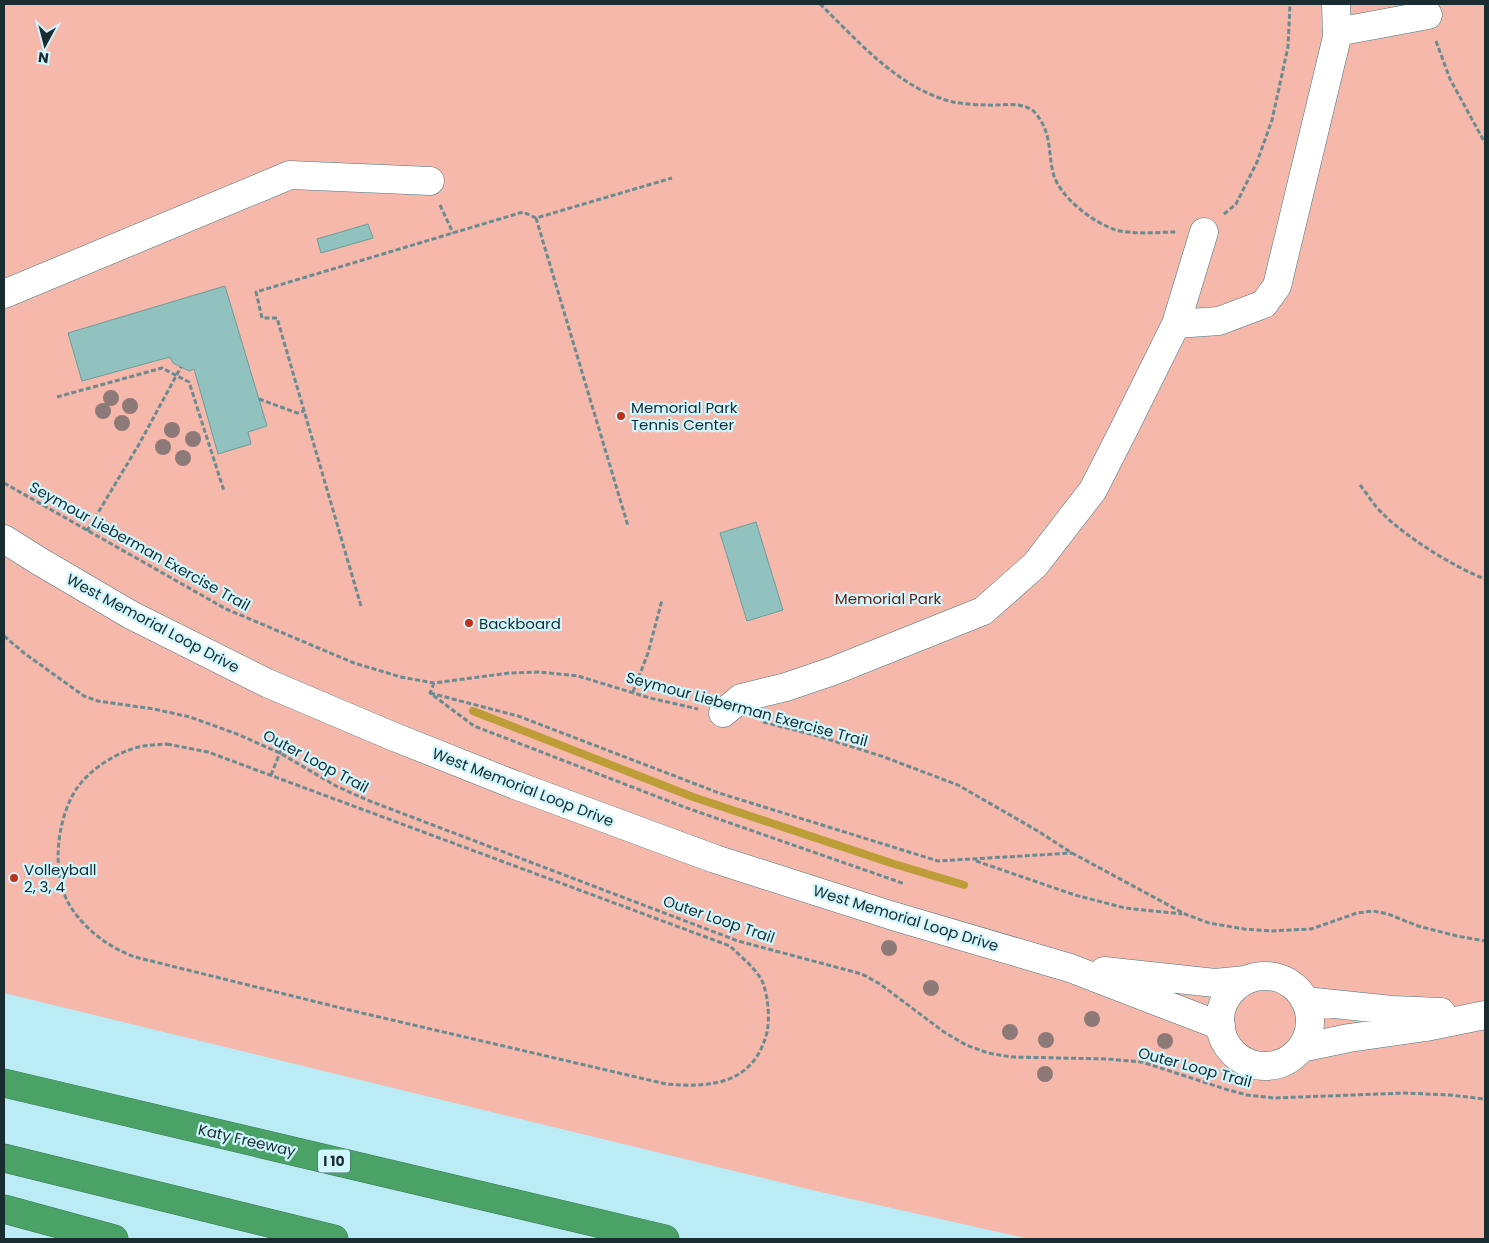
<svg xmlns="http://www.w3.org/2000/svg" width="1489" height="1243" font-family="Poppins,sans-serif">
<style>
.green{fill:#f6b8ab}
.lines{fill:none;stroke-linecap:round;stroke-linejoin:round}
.stream{stroke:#bd9d37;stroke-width:8}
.building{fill:#91c2bf;stroke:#6c9c9a}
.minor-casing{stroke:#47747d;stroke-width:29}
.highway-casing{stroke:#3a7954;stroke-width:29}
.path{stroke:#6a8b92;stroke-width:3;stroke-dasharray:5 2.5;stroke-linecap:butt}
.minor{stroke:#fff;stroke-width:28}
.highway{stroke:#4ba267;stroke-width:28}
.tree{fill:#8d7977}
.poi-dot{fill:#be321c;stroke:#d0f7ff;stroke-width:2}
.labels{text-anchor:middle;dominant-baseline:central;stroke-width:4.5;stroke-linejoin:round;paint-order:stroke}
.shield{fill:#d0f7ff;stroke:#50696e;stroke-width:1}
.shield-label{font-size:14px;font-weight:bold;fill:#192c30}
.poi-label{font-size:15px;fill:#192c30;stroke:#d0f7ff;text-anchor:start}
.street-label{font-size:15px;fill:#192c30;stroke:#d0f7ff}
.park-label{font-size:15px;fill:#681c10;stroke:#d0f7ff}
</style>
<rect width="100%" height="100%" fill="#bbebf5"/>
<path class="green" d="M 4,4 L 1485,4 L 1485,1239 L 1029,1239 L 816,1191 L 4,993 Z"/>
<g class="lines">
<path class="stream" d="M 473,711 L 693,797 L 891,863 L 964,885"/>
</g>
<path class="building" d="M 368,224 L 373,238 L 321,253 L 317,239 Z
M 225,286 L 267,426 L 248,432 L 251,444 L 218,454 L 194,369 L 189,371 L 173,363 L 170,357 L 82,381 L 68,333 Z
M 756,522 L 783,610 L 747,621 L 720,533 Z"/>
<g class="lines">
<defs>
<path id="minor" d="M 1337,32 L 1428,15
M 4,294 L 290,175 L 430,181
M 1176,324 L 1219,321 L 1264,304 L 1277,286 L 1337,37 L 1336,4
M 4,539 L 39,561 L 131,615 L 267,683 L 392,736 L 515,785 L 715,859 L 893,916 L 1070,968 L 1221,1026
M 723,713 L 741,698 L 786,687 L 833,671 L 983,611 L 1035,565 L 1093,490 L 1124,429 L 1176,324 L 1204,232
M 1104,971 L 1215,983 L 1246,980
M1220 1021a45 45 0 1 1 90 0a45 45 0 1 1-90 0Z
M 1305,1001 L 1392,1010 L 1441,1012
M 1301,1048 L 1349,1038 L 1426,1027 L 1485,1015"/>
<path id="highway" d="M 4,1083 L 665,1239
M 4,1158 L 334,1239
M 4,1209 L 114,1239"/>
</defs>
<use href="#minor" class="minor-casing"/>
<use href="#highway" class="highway-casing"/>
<path class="path" d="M 820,4 C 859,42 899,89 953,102 C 964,104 977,105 988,105 C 1003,106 1018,101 1032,110 C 1035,112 1037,115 1039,118 C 1052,136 1048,157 1054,176 C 1062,199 1094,223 1116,230 C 1135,235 1158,232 1177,232
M 1436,41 L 1450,79 L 1485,143
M 440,205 L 453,233
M 1224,214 L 1236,204 L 1257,162 L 1272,120 L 1288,47 L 1290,4
M 536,218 L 628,526
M 57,397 L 162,368 L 189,382 L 224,491
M 259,399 L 297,413 L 304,411
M 4,483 L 226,609 L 354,663 L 401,677 L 434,683 L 509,673 L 539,672 L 578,676 L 650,698 L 698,709
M 1360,485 C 1368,495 1375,507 1384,515 C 1409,539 1454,567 1485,579
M 87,531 L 138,446 L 181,367
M 361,606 L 277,318 L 262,318 L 256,292 L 523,212 L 536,218 L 672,178
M 4,636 L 24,653 L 84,696 L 98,701 L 154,709 L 190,717 L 237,734 L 280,753 L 336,786 L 367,800 L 738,941 L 862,974 L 880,984 L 944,1032 L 966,1045 L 988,1053 L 1012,1057 L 1107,1059 L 1142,1062 L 1225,1089 L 1247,1095 L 1274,1098 L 1405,1093 L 1450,1095 L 1485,1099
M 434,683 L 430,693 L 474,726 L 684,807 L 905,884
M 633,692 L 648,653 L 662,600
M 430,693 L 518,716 L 719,793 L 938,861 L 1072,853
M 763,722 L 818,736 L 884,757 L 958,785 L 1036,830 L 1072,853 L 1185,914 L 1209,923 L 1244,929 L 1271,931 L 1311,929 L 1357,913 L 1373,911 L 1388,914 L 1418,926 L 1457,936 L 1485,941
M 167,744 L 208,752 L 730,946 C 741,957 756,968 763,983 C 768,997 770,1018 767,1032 C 754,1084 712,1088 666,1084 L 345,1009 L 135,957 C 110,948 87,931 72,909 C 50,877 56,819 77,788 C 89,771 110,757 129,750 C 141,745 154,745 167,744 Z
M 271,775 L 283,745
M 976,861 L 1075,895 L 1125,908 L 1182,914"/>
<use href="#minor" class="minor"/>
<use href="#highway" class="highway"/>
</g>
<g class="tree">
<circle cx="111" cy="398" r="8"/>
<circle cx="130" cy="406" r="8"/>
<circle cx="103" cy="411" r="8"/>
<circle cx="122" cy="423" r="8"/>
<circle cx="172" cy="430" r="8"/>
<circle cx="193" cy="439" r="8"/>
<circle cx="163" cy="447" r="8"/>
<circle cx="183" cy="458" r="8"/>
<circle cx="889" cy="948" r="8"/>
<circle cx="931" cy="988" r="8"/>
<circle cx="1092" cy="1019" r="8"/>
<circle cx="1010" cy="1032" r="8"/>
<circle cx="1046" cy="1040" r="8"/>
<circle cx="1165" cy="1041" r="8"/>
<circle cx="1045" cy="1074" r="8"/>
</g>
<g class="poi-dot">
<circle cx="621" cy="416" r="5"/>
<circle cx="469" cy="623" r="5"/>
<circle cx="14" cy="878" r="5"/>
</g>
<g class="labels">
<rect class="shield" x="318" y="1149.5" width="32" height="23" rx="4"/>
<g class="shield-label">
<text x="334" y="1161">I 10</text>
</g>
<g class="poi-label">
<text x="631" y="407">Memorial Park<tspan x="631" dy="17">Tennis Center</tspan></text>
<text x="479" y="623">Backboard</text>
<text x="24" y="869">Volleyball<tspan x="24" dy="17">2, 3, 4</tspan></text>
</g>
<g class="street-label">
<text transform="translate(140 546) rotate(29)">Seymour Lieberman Exercise Trail</text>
<text transform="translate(153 623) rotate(28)">West Memorial Loop Drive</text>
<text transform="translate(747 709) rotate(15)">Seymour Lieberman Exercise Trail</text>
<text transform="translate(316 761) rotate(28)">Outer Loop Trail</text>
<text transform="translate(523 787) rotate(21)">West Memorial Loop Drive</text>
<text transform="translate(906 918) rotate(17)">West Memorial Loop Drive</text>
<text transform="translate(719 919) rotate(19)">Outer Loop Trail</text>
<text transform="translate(1195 1067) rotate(15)">Outer Loop Trail</text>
<text transform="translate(247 1140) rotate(13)">Katy Freeway</text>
</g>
<g class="park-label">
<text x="888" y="598">Memorial Park</text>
</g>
</g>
<rect width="1489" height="1243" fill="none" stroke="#192c30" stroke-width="10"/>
<g transform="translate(45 45) rotate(187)" stroke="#d0f7ff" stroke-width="4" paint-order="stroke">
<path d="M0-4L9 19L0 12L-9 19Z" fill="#192c30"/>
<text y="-8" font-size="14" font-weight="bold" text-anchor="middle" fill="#192c30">N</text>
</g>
</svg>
